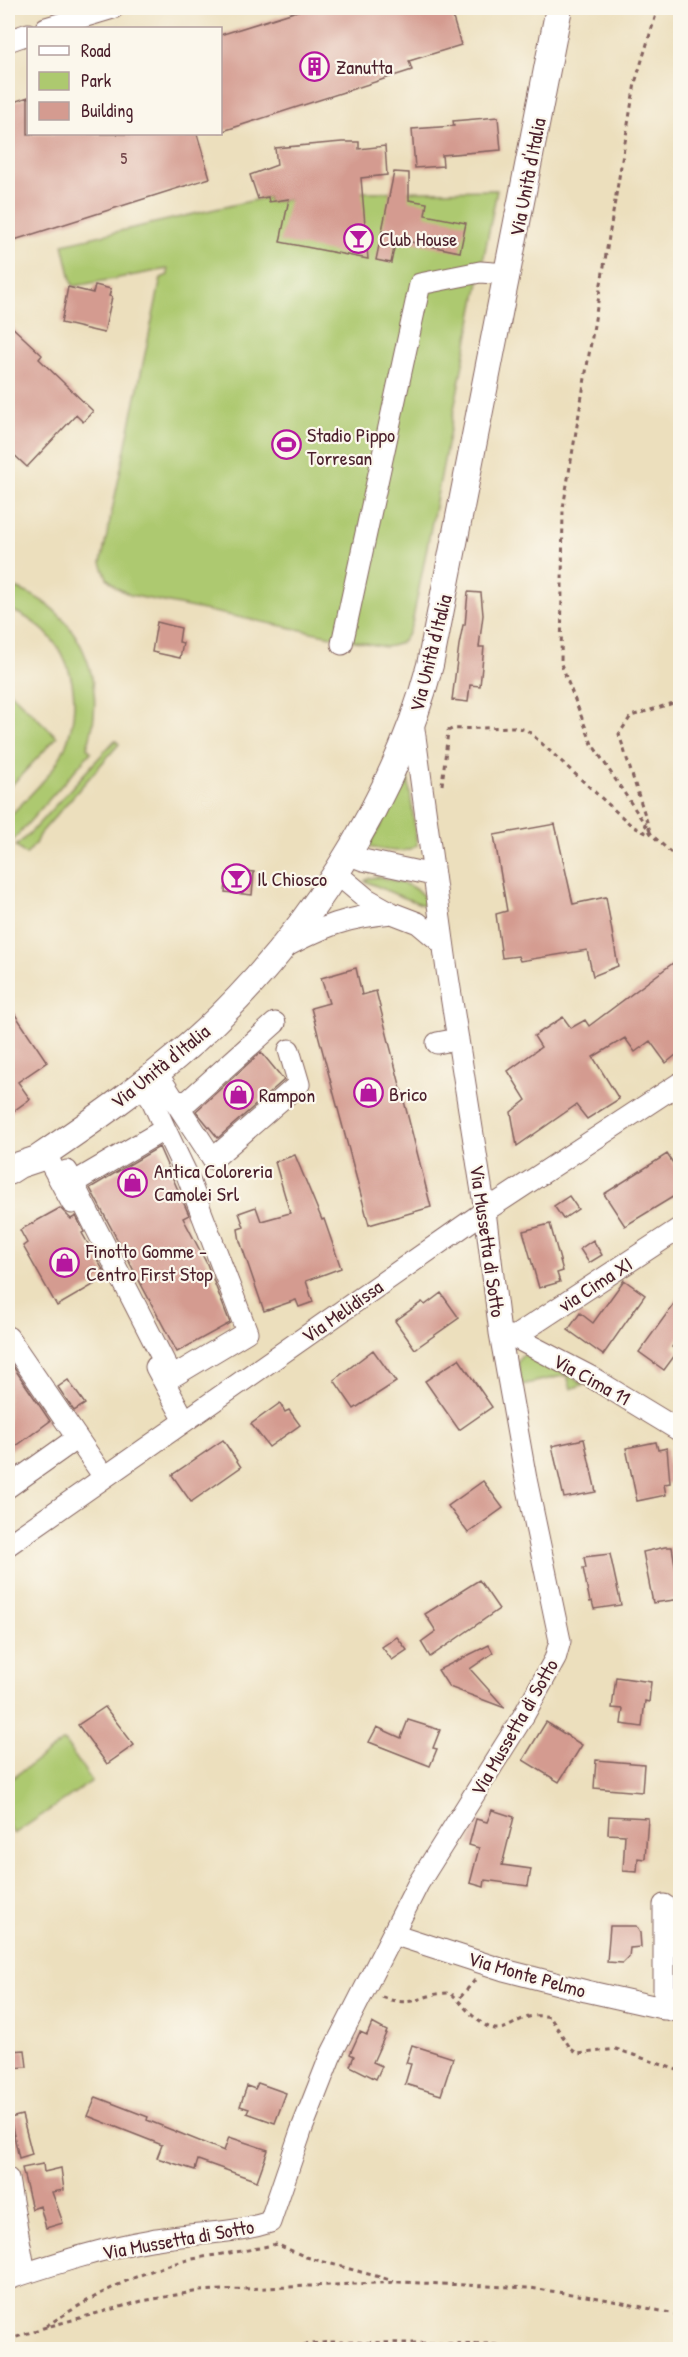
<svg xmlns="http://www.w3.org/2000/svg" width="688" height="2357" font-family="'Patrick Hand',sans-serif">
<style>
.green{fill:#adc96f;stroke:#7c744d;stroke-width:1.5}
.building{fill:#d49b90}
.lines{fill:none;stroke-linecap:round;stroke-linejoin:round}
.minor-casing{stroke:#83625e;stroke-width:23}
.major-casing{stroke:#83625e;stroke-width:28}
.path{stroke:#83625e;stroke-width:3;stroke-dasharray:4.5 4.5;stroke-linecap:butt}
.minor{stroke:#fff;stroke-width:21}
.major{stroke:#fff;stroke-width:26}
.labels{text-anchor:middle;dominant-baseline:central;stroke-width:4.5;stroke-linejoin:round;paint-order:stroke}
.number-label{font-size:16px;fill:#6c3e44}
.poi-label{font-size:20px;fill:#4a1f2b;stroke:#fbf7ec;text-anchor:start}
.street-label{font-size:20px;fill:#4a1f2b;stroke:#fbf7ec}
</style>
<rect width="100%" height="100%" fill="#fbf7ec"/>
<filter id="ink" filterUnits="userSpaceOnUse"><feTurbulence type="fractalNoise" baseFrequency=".0167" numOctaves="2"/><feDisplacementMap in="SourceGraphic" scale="12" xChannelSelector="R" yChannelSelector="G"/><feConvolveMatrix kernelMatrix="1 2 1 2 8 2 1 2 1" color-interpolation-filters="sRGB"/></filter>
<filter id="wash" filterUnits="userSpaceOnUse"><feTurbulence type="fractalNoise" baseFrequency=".008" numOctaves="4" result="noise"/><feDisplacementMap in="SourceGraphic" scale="24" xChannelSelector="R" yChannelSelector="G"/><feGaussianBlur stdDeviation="1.35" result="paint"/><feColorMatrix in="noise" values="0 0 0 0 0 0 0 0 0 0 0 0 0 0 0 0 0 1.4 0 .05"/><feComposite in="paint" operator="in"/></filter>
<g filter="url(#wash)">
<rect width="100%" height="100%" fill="#ecdfbd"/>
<path class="green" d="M 497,190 L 412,624 C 406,641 402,645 385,647 L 130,595 L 117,588 L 107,578 L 101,563 L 161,278 L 168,275 L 168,269 L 75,286 L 72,284 L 63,244 L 268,197 L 269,202 L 362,192 Z
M 8,586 C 77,603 111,682 87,747 L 91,752 L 8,846 L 8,818 C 27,797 54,775 65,747 C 88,691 66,630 8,609 Z
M 8,690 L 57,737 L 8,789 Z
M 115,740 L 119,744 L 39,835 L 35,844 L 26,855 L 16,846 L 32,831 Z
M 407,769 L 417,845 C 405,856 382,849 368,847 L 390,809 Z
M 379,877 C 397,881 424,886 429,907 L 397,895 L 365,881 L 369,878 Z
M 525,1355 L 549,1364 L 584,1384 L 571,1389 L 567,1375 L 521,1385 L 518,1362 L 521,1356 Z
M 64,1741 L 92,1781 L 14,1834 L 8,1825 L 8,1781 Z"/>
<g id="blocks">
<path class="building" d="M 307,8 L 450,8 L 461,45 L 409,61 L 412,70 L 220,132 L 220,35 Z
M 28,97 L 28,134 L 197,134 L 210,178 L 8,242 L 8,104 Z
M 498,117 L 501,150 L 442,155 L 443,166 L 415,168 L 412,129 L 454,126 L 453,121 Z
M 342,142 L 359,142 L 359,149 L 385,146 L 387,175 L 361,178 L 368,259 L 280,242 L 289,199 L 269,202 L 268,197 L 258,199 L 250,175 L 277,165 L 275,148 Z
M 394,172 L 409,173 L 409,200 L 427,203 L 425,215 L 466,223 L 460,252 L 396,239 L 391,263 L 376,260 Z
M 95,285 L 111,289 L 109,296 L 112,297 L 104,333 L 61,323 L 68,287 L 93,293 Z
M 8,323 L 42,355 L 39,359 L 93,411 L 83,422 L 76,415 L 27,467 L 8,449 Z
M 468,592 L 481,593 L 483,615 L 479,647 L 484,647 L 480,686 L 470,685 L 468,702 L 452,700 L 459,645 L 463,625 L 465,625 Z
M 157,622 L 181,628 L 179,642 L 183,643 L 180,658 L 152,652 Z
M 555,824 L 573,904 L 606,897 L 618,966 L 593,976 L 587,950 L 520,961 L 518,956 L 502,958 L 496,914 L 507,911 L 494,835 Z
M 230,870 L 254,872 L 252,895 L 225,892 L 227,875 L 230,875 Z
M 681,957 L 681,1051 L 666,1063 L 650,1041 L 635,1052 L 625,1038 L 593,1057 L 619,1099 L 587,1119 L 576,1105 L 517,1146 L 511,1112 L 526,1100 L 508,1071 L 541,1047 L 534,1036 L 563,1017 L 571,1028 L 585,1020 L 589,1026 Z
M 356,968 L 362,995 L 376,991 L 431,1207 L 369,1225 L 311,1008 L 329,1003 L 321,978 Z
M 8,1004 L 47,1062 L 18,1082 L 30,1099 L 8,1115 Z
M 261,1052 L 284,1080 L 218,1138 L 196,1111 Z
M 159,1147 L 189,1215 L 183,1218 L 207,1264 L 230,1323 L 177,1352 L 90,1188 Z
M 667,1154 L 681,1175 L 681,1192 L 625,1226 L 604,1194 Z
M 295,1155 L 322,1220 L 324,1219 L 341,1268 L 306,1281 L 313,1302 L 299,1307 L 296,1300 L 264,1311 L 240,1241 L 238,1229 L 244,1227 L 239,1213 L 256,1207 L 261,1221 L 290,1213 L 275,1162 Z
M 569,1196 L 578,1209 L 563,1219 L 554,1206 Z
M 60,1208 L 71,1219 L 76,1216 L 84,1232 L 82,1233 L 107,1277 L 57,1306 L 23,1246 L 27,1243 L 20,1230 Z
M 550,1224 L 563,1271 L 557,1273 L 560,1282 L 539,1288 L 523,1231 Z
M 593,1240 L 602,1255 L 589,1263 L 580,1249 Z
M 624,1280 L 645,1295 L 603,1355 L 568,1330 L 580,1313 L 593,1323 Z
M 441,1293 L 459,1318 L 415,1349 L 395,1321 L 422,1302 L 425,1305 Z
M 681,1294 L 681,1335 L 672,1347 L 678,1351 L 664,1370 L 639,1352 Z
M 373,1350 L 396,1382 L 354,1409 L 334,1380 Z
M 8,1359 L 50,1421 L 8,1452 Z
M 459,1359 L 492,1407 L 459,1430 L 425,1381 Z
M 68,1380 L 85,1404 L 74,1411 L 58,1387 Z
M 280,1403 L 285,1412 L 289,1410 L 300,1425 L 269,1447 L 251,1424 Z
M 584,1439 L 596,1492 L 564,1498 L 552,1446 Z
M 223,1440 L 241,1467 L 191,1502 L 172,1475 Z
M 656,1442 L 658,1450 L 667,1448 L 670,1483 L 664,1484 L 666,1495 L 637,1501 L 626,1448 Z
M 483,1481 L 503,1508 L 468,1533 L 448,1506 Z
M 665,1547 L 672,1547 L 681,1599 L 653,1603 L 643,1552 Z
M 610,1554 L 621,1605 L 594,1609 L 592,1601 L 590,1602 L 583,1568 L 586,1568 L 584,1557 Z
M 479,1580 L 499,1609 L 430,1657 L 421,1642 L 436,1631 L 425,1614 Z
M 397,1637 L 407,1650 L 392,1660 L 382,1647 Z
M 489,1645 L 493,1653 L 470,1669 L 505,1708 L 449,1687 L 438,1670 Z
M 616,1677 L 651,1682 L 649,1702 L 645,1701 L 642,1727 L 621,1724 L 623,1709 L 612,1708 Z
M 105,1707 L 134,1745 L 107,1764 L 78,1725 Z
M 408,1720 L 440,1730 L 433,1748 L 437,1749 L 430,1766 L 369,1742 L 377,1727 L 401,1738 Z
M 546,1722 L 582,1745 L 559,1782 L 523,1760 Z
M 596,1760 L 644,1764 L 642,1792 L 594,1788 Z
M 492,1810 L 514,1817 L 502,1865 L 531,1869 L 528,1886 L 485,1880 L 484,1887 L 470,1883 L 479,1848 L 469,1845 L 476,1819 L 487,1822 Z
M 609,1816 L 648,1818 L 645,1859 L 638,1858 L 637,1872 L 623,1871 L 625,1835 L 608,1834 Z
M 610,1926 L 636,1926 L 640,1933 L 641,1947 L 630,1948 L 629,1957 L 623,1963 L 607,1962 Z
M 372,2023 L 387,2031 L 373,2062 L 382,2066 L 376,2079 L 350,2066 L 354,2056 L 350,2054 L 360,2032 L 367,2035 Z
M 412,2045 L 453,2058 L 441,2095 L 405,2084 L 411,2064 L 406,2063 Z
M 25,2050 L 27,2067 L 11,2068 L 10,2051 Z
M 258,2083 L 286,2093 L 275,2123 L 247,2113 L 249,2109 L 240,2106 L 247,2086 L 255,2089 Z
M 96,2097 L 148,2117 L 147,2120 L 224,2151 L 229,2137 L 268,2150 L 257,2181 L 198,2160 L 195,2170 L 157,2158 L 162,2145 L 88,2116 Z
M 22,2115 L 32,2154 L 19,2158 L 10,2118 Z
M 43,2164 L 44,2172 L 61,2168 L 64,2190 L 52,2192 L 63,2223 L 46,2228 L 40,2206 L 32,2209 L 22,2168 Z"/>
</g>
</g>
<g filter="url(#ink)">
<use href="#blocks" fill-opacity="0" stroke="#83625e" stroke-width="1.5"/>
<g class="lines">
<defs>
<path id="minor" d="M 46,28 L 113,8
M 8,41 L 28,34
M 342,644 L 420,284 L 480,272 L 508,274
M 347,854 L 363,860 L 433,875
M 336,873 L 367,899 L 392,913 L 418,923 L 443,944
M 283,948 C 324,926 346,917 392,913
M 437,1043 L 458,1039
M 156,1072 L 213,1159 L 299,1084 L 289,1050
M 177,1102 L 188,1101 L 275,1023
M 45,1153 L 72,1203
M 67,1171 L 73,1183 L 165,1129 L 152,1100 L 141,1084
M 73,1183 L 172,1377 L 247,1332 L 187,1175 L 165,1129
M 500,1333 L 514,1337 L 591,1377 L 680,1431
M 8,1337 L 104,1477
M 514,1337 L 680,1228
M 156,1367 L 185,1421
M 8,1487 L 77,1438
M 8,1545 L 485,1211 L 680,1083
M 664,1905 L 664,2009
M 393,1934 L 504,1970 L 586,1991 L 680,2012
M 8,2179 L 25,2273
M 8,2279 C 54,2264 103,2248 151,2240 C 190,2233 233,2234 270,2222 L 301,2131 L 330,2057 L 418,1884 L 524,1715 L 555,1659 L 560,1641 L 526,1479 L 500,1333 L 485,1211 L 447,970 L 413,722"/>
<path id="major" d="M 8,1172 L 19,1165 L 37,1159 C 90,1123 145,1085 193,1042 C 301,945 393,806 430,665 L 559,8"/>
</defs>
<use href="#minor" class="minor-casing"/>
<use href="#major" class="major-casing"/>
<path class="path" d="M 658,8 L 635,83 L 563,508 L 561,664 L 592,744 L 652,835 L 680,861
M 442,785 L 448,731 L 452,729 L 514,727 L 527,730 L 632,826 L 650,835
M 650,831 L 619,734 L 631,716 L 680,701
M 475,1980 L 458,2000 C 509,2060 505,2007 550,2017 L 571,2049 L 578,2054 L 616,2049 L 680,2071
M 382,1997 C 416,2010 421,1992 451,1993 L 458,2000
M 46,2326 C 93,2296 143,2268 198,2258 C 225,2253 250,2251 276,2244 L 306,2257 L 394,2281
M 8,2340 L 43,2328 L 142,2301 L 199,2291 L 399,2282 L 530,2288 L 599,2298 L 680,2315
M 259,2350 L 330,2342 L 489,2344 L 536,2350"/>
<use href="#minor" class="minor"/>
<use href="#major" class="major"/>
</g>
</g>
<defs>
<symbol id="building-ring" viewBox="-11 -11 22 22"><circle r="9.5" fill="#fbf7ec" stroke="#b5179e" stroke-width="1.5"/><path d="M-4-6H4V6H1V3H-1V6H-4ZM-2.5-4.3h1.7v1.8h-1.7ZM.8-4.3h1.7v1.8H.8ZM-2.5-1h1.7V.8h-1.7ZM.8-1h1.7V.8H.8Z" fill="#b5179e"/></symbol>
<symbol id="bar-ring" viewBox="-11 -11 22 22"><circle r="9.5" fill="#fbf7ec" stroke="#b5179e" stroke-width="1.5"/><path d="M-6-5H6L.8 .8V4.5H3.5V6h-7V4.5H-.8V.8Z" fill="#b5179e"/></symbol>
<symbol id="stadium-ring" viewBox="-11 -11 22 22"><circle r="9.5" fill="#fbf7ec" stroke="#b5179e" stroke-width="1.5"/><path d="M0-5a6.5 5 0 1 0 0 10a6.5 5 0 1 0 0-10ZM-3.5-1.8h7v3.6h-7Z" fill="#b5179e"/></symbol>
<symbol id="shop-ring" viewBox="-11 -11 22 22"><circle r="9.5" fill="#fbf7ec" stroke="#b5179e" stroke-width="1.5"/><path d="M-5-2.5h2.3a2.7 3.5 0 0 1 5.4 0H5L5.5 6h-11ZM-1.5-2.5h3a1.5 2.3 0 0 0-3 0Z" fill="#b5179e"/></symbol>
</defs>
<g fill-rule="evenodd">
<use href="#building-ring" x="298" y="50" width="33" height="33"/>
<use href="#bar-ring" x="342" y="222" width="33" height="33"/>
<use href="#stadium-ring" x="270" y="428" width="33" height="33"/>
<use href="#bar-ring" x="220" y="862" width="33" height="33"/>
<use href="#shop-ring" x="352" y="1076" width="33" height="33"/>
<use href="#shop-ring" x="222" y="1078" width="33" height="33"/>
<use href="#shop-ring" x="116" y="1166" width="33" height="33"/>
<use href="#shop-ring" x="48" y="1246" width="33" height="33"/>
</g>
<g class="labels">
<g class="number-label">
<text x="124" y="158">5</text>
</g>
<g class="poi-label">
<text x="336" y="66">Zanutta</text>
<text x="379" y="238">Club House</text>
<text x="307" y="434">Stadio Pippo<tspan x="307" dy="23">Torresan</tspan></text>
<text x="257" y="878">Il Chiosco</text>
<text x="389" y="1093">Brico</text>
<text x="259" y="1094">Rampon</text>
<text x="154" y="1170">Antica Coloreria<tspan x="154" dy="23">Camolei Srl</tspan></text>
<text x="86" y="1250">Finotto Gomme -<tspan x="86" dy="23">Centro First Stop</tspan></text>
</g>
<g class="street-label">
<text transform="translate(527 177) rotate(-79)">Via Unità d'Italia</text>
<text transform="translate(430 653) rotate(-76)">Via Unità d'Italia</text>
<text transform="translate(160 1066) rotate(-39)">Via Unità d'Italia</text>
<text transform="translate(488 1241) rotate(82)">Via Mussetta di Sotto</text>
<text transform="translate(595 1284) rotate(-33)">via Cima XI</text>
<text transform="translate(342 1311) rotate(-35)">Via Melidissa</text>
<text transform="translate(592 1379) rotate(29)">Via Cima 11</text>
<text transform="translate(514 1727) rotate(-60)">Via Mussetta di Sotto</text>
<text transform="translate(527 1974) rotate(16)">Via Monte Pelmo</text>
<text transform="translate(178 2239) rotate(-10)">Via Mussetta di Sotto</text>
</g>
</g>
<rect width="688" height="2357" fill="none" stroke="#fbf7ec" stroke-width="30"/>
<rect x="27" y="27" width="195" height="108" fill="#fbf7ec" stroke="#b4a19f" stroke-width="1.5"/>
<rect x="39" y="46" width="30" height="9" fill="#ffffff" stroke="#b4a19f" stroke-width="1.5"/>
<text x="81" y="57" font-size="18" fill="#4a1f2b">Road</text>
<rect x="39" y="72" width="30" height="18" fill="#adc96f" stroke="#b4a19f" stroke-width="1.5"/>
<text x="81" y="87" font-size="18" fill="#4a1f2b">Park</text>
<rect x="39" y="102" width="30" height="18" fill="#d49b90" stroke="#b4a19f" stroke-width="1.5"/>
<text x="81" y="117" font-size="18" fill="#4a1f2b">Building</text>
</svg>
